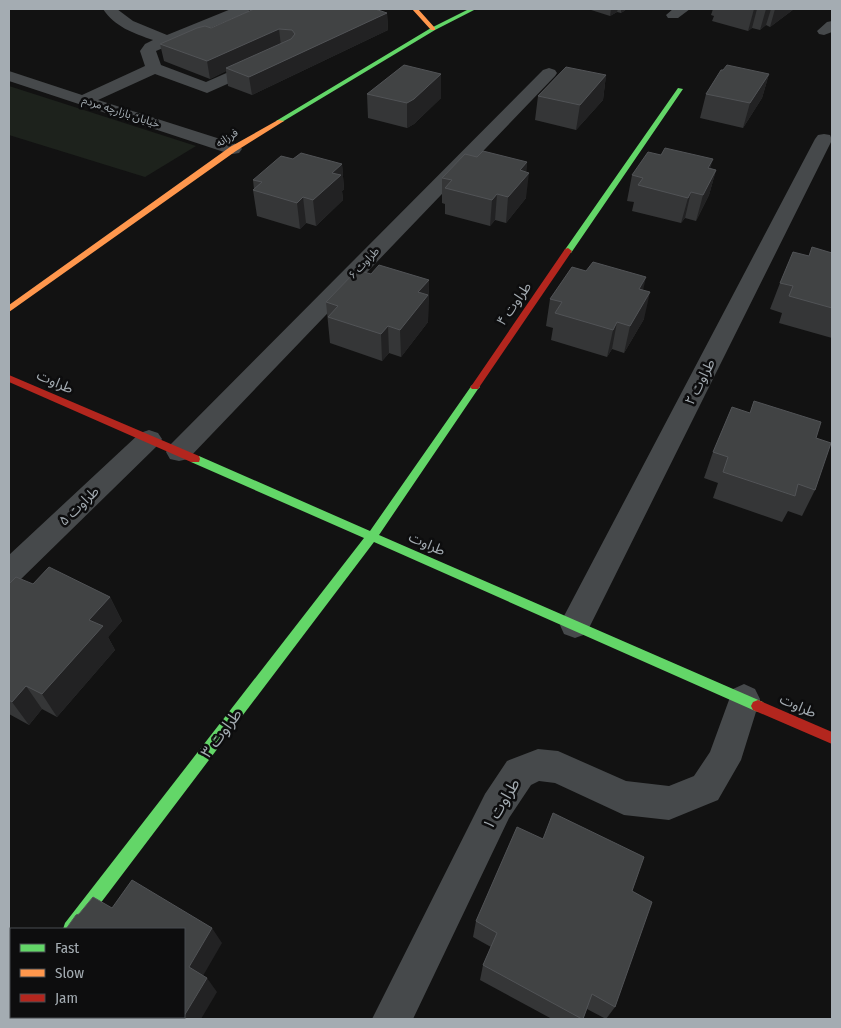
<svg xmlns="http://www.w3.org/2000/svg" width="841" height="1028" font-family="'Fira Sans Condensed','Noto Sans Arabic',sans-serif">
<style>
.green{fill:#1d221c}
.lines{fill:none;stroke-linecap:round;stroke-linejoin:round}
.street{fill:#46494b;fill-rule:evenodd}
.fast{fill:#63d668;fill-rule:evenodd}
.slow{fill:#ff974d;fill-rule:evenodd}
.jam{fill:#b3261e;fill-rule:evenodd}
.wall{fill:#353637}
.shaded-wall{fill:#222223}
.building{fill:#414344;stroke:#515356}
.labels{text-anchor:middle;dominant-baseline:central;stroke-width:5;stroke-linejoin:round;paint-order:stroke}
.far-street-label{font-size:11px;fill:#a4acb2;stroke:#0d0d0e}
.street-label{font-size:14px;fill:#a4acb2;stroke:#0d0d0e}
.near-street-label{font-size:16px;fill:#a4acb2;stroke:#0d0d0e}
</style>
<rect width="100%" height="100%" fill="#121212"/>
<path class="green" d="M 9,86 L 196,146 L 145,177 L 9,135 Z"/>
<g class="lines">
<path class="street" d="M 103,9 L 117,9 L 133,21 L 167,35 L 231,9 L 250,9 L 248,12 L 156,51 L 161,65 L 206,82 L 256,60 L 268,60 L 270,63 L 268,66 L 207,93 L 155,74 L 98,100 L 239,145 L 242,149 L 239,153 L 233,154 L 227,153 L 9,81 L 9,71 L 82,95 L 145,66 L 140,51 L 145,44 L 153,40 C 133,33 115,27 103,9 Z
M 673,9 L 690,9 L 678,18 L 668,18 L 666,15 Z
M 832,21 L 832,32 L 824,35 L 819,34 L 817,31 L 827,22 Z
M 549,68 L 555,70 L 557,73 L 555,76 L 188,459 L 179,461 L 170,459 L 166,452 L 170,445 L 543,70 Z
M 824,134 L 830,135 L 832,140 L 586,634 L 575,638 L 564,634 L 560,625 L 564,616 L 815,139 L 818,135 Z
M 149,430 L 158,433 L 162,439 L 158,445 L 19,581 L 9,585 L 9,555 L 140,433 Z
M 744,684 L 755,689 L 760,699 L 741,760 L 718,800 L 669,820 L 624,815 L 555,783 L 539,781 L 531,785 L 509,818 L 413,1019 L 372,1019 L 485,794 L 507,761 L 538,749 L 558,751 L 626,781 L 669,786 L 694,776 L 710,752 L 733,689 Z
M 11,987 L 11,1017 L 27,1017 L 26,1019 L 9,1019 L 9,988 Z"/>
<path class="fast" d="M 469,9 L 476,9 L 435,30 L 282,122 L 276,121 L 431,28 Z
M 678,88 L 683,89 L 571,253 L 565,253 L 564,251 Z
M 475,384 L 478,385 L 480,387 L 478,389 L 379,535 L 763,702 L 765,706 L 763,710 L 758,712 L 753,710 L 374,542 L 81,929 L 63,929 L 65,923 L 364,538 L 191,462 L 190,459 L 191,456 L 199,456 L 370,531 L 472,385 Z"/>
<path class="slow" d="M 412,9 L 418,9 L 435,28 L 435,30 L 431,30 Z
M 278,120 L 284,121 L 236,151 L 9,312 L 9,305 L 230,147 Z"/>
<path class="jam" d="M 568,248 L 572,251 L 478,389 L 472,389 L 470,387 L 472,385 L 565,249 Z
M 9,375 L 199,456 L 200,459 L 199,462 L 191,462 L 9,382 Z
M 758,700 L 832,732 L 832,744 L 753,710 L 751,706 L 753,702 Z"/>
</g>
<path class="wall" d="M 588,9 L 627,9 L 621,13 L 617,12 L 610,16 Z
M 710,9 L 794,9 L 770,27 L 766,25 L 760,30 L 752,28 L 748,31 L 712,21 L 714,16 L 711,15 L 713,9 Z
M 387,13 L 388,30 L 252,95 L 228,86 L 226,71 L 210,79 L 164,61 L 160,44 L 211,28 Z
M 441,74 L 441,98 L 414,124 L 407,128 L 368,118 L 367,94 Z
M 769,74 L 762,98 L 743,128 L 700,118 L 706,94 Z
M 606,75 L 603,100 L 576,130 L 535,120 L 538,96 Z
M 293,159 L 342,164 L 344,189 L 342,191 L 343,200 L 316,226 L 306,223 L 300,229 L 257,216 L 253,190 L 254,189 L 253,180 Z
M 527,162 L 526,172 L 526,198 L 506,223 L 495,220 L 490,226 L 445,214 L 445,204 L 442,203 L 442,178 Z
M 710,168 L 716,170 L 709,195 L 696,221 L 685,218 L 681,223 L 632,211 L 634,202 L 627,201 L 632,175 Z
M 832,253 L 832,338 L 779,323 L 782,313 L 770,309 L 780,283 L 808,256 Z
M 371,274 L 429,280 L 428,322 L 401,357 L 389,353 L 382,361 L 330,343 L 326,302 Z
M 643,290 L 644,319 L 624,353 L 612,349 L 607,357 L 551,340 L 553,328 L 546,326 L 550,299 Z
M 816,438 L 815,490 L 802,516 L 788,511 L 782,522 L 713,498 L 718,483 L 704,478 L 713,452 Z
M 9,584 L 110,597 L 122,621 L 108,637 L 115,650 L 57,717 L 42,709 L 29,725 L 9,714 Z
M 632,891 L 615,1007 L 606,1019 L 587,1009 L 583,1019 L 552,1019 L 480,980 L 483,965 L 491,947 L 473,937 L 476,921 Z"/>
<path class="shaded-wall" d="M 611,9 L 618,9 L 617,12 L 610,16 Z
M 621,9 L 627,9 L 621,13 Z
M 754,9 L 757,9 L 752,28 L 748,31 Z
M 766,9 L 771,9 L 766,25 L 760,30 Z
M 775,9 L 794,9 L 770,27 Z
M 387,13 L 388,30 L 252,95 L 249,77 Z
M 279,29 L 281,46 L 226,68 L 226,71 L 210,79 L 207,61 Z
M 441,74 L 441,98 L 414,124 L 407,128 L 407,103 Z
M 769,74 L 762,98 L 743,128 L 750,103 Z
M 606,75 L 603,100 L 576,130 L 580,105 Z
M 713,159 L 706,185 L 708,168 Z
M 527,162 L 526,176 L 529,173 L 526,198 L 506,223 L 508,197 L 520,170 Z
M 342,164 L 344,189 L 342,191 L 343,200 L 316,226 L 313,200 L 332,173 Z
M 716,170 L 709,195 L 696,221 L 703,195 Z
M 691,192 L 685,218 L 681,223 L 688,198 Z
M 497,194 L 495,220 L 490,226 L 492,200 Z
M 303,197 L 306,223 L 300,229 L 297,203 Z
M 646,277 L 640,304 L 639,289 Z
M 429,280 L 428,322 L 401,357 L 400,330 L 418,292 Z
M 650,292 L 644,319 L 624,353 L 630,326 Z
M 617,322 L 612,349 L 607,357 L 613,330 Z
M 388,326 L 389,353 L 382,361 L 381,334 Z
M 110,597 L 122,621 L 108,637 L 115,650 L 57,717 L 42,694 L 89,620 Z
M 26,686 L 42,709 L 29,725 L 12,702 Z
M 212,928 L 222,943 L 200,981 L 189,967 Z
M 207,978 L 217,992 L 201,1019 L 184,1019 L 183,1018 Z"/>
<path class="building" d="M 254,9 L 375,9 L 387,13 L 249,77 L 226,68 L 291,39 L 295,34 L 292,30 L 279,29 L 207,61 L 160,44 L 197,28 L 205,26 L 211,28 Z
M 404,65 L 441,74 L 414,99 L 407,103 L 367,94 Z
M 727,65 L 769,74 L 750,103 L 706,94 L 721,70 L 723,70 Z
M 566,67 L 606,75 L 580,105 L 538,96 Z
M 665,148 L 713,159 L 708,168 L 716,170 L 703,195 L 691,192 L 688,198 L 638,185 L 643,178 L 632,175 L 648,152 L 661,155 Z
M 483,151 L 527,162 L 520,170 L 529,173 L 508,197 L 497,194 L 492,200 L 445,188 L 452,180 L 442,178 L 465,154 L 477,157 Z
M 301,153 L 342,164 L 332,173 L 341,175 L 313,200 L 303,197 L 297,203 L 253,190 L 262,182 L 253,180 L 281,156 L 293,159 Z
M 812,247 L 832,253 L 832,308 L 789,296 L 793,286 L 780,283 L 793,252 L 809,256 Z
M 593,262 L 646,277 L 639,289 L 650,292 L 630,326 L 617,322 L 613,330 L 555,313 L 562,302 L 550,299 L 572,267 L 586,271 Z
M 379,265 L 429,280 L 418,292 L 428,295 L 400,330 L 388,326 L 381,334 L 328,317 L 338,306 L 326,302 L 357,270 L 371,274 Z
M 754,401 L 821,422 L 816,438 L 831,443 L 815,490 L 798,484 L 795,496 L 723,472 L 728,457 L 713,452 L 732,407 L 750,413 Z
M 49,567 L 110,597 L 89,620 L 103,626 L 42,694 L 26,686 L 12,702 L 9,700 L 9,584 L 16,577 L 33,584 Z
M 553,813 L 644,857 L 632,891 L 652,902 L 615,1007 L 592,994 L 583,1019 L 582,1019 L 483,965 L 497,933 L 476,921 L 517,827 L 543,839 Z
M 132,880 L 212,928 L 189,967 L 207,978 L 184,1016 L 184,929 L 66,929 L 76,915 L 79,914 L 93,897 L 112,908 Z
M 30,1017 L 184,1017 L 183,1018 L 185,1019 L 28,1019 Z"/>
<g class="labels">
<g class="far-street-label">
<text transform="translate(121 112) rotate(18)">خیابان بازارچه مردم</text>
<text transform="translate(227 138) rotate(-33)">فرزانه</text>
<text transform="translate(364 263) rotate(-46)">طراوت ۶</text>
</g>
<g class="street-label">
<text transform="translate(514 304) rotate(-55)">طراوت ۴</text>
<text transform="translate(55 382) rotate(24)">طراوت</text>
<text transform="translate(700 382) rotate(-63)">طراوت ۲</text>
<text transform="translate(79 506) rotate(-44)">طراوت ۵</text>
<text transform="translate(427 544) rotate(24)">طراوت</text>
<text transform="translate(798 706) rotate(24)">طراوت</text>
</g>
<g class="near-street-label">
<text transform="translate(221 733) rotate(-53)">طراوت ۳</text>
<text transform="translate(501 804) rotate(-59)">طراوت ۱</text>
</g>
</g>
<rect width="841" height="1028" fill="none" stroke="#a4acb2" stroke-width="20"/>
<rect x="10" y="928" width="175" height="90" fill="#0d0d0e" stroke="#494d50"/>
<rect x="20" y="944" width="25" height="8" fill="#63d668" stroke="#494d50"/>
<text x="55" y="953" font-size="15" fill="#a4acb2">Fast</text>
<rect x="20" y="969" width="25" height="8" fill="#ff974d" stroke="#494d50"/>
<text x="55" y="978" font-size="15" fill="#a4acb2">Slow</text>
<rect x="20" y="994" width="25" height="8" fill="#b3261e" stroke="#494d50"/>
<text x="55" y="1003" font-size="15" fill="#a4acb2">Jam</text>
</svg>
